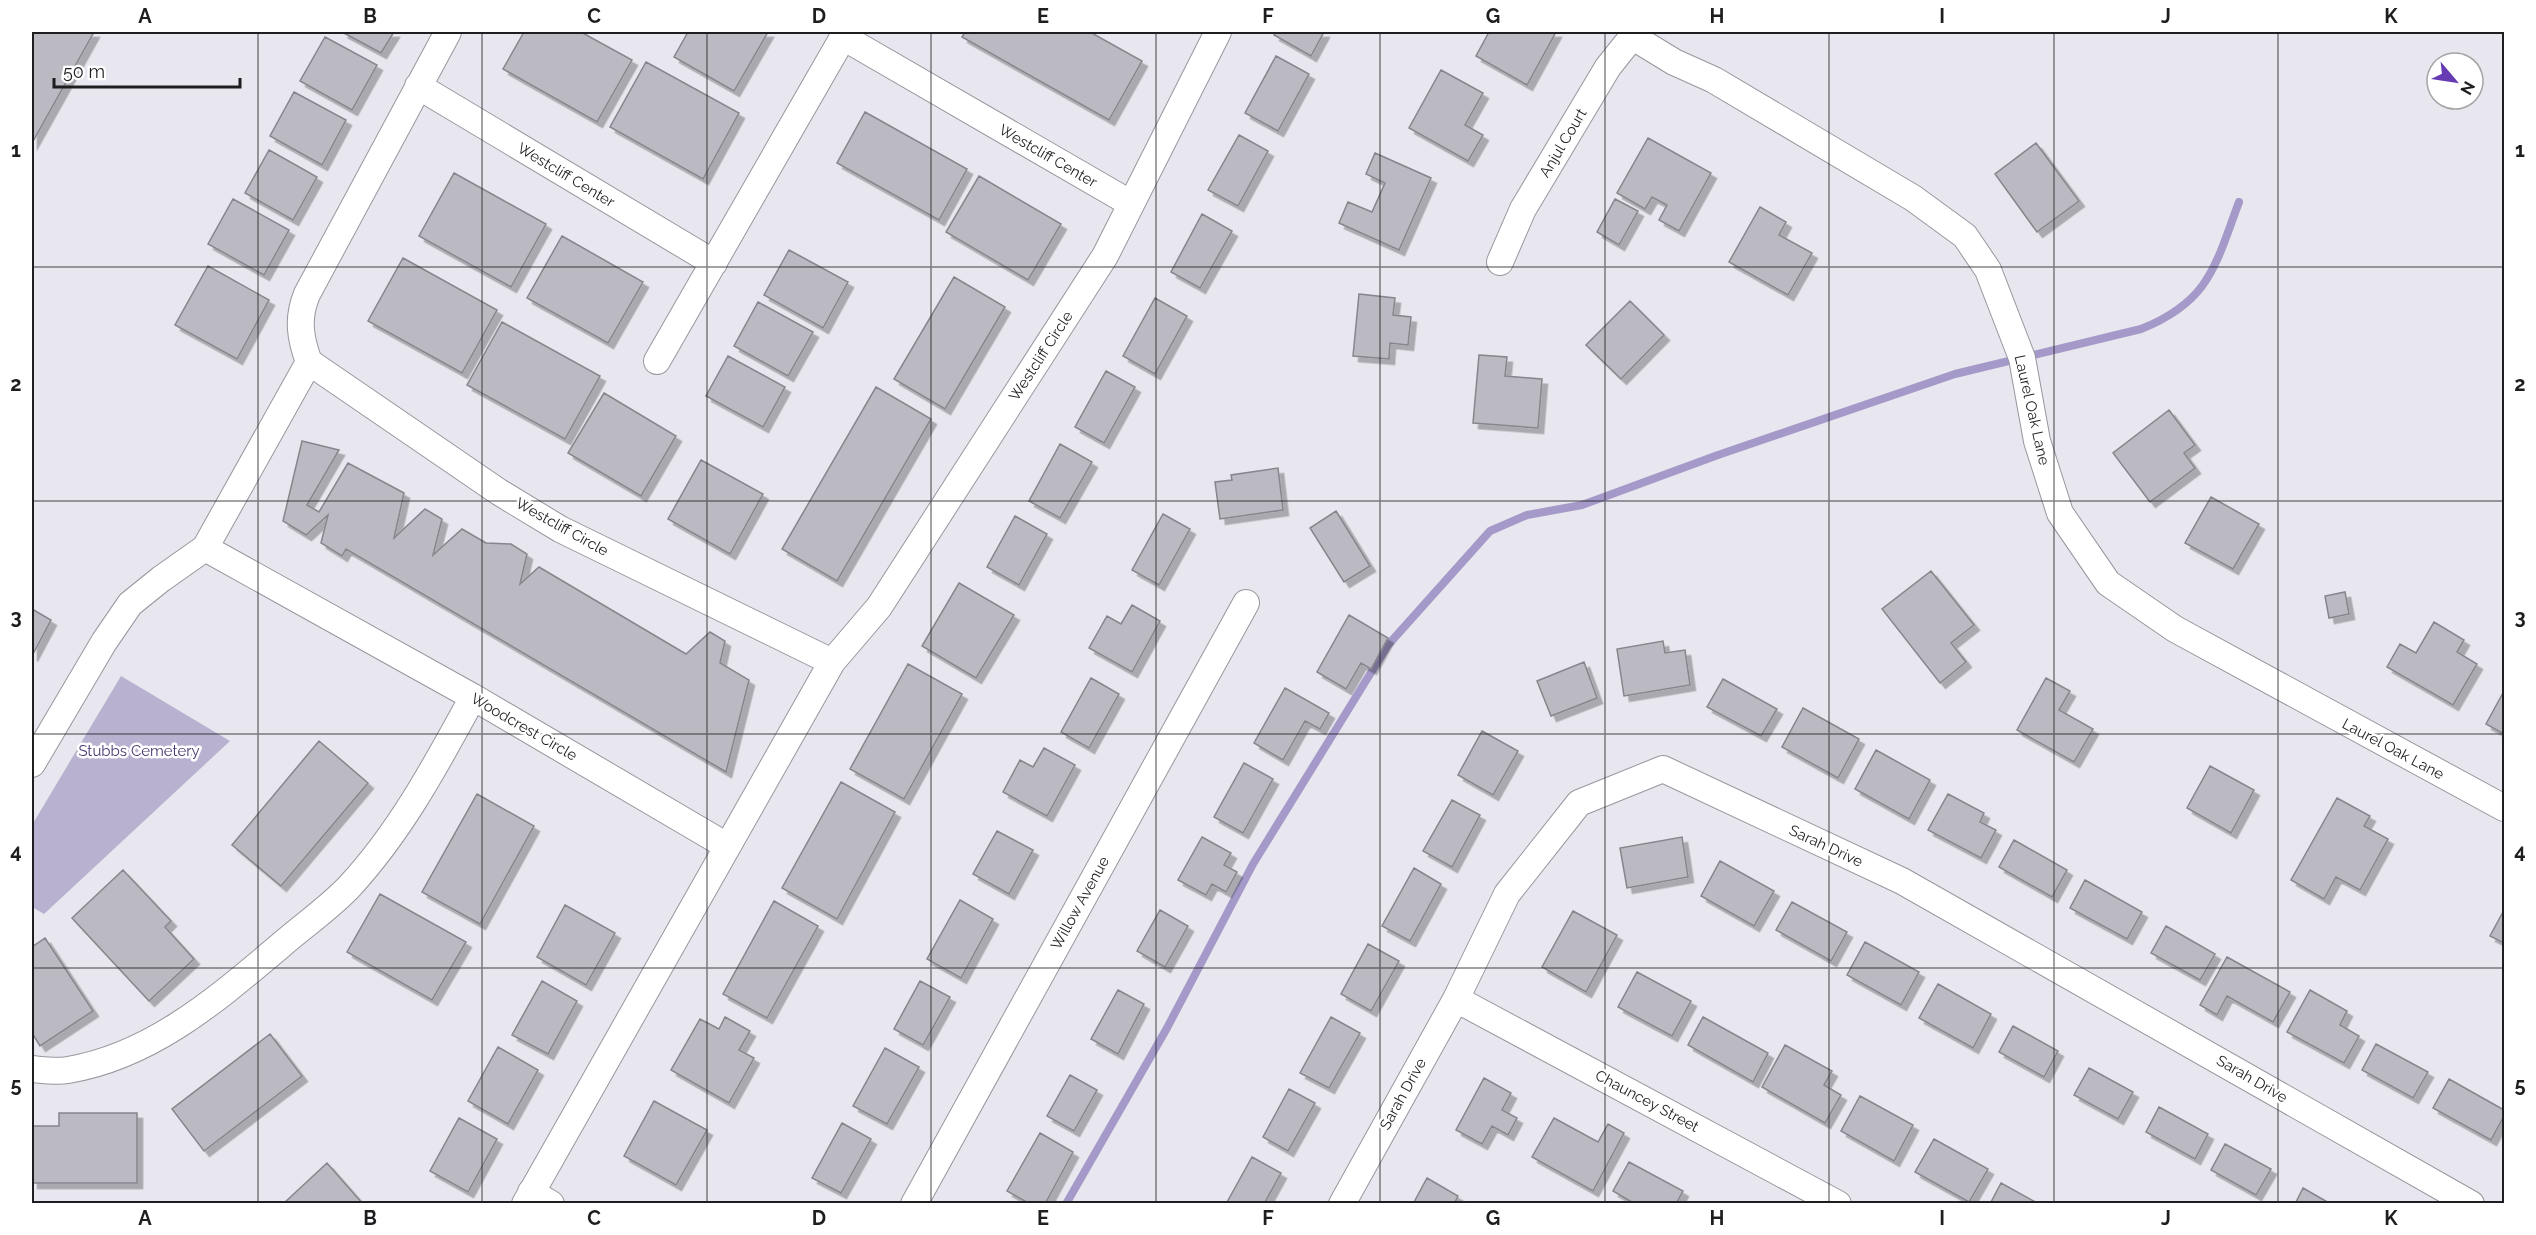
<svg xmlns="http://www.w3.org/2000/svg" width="2536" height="1235" font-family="Raleway,sans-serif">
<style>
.green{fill:#b8b2d0}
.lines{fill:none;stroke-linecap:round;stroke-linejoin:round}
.stream{stroke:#a499c8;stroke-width:8}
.building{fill:#bbb9c1;stroke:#87858d;stroke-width:1.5;filter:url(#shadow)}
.minor-casing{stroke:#98969e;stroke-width:28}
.minor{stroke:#fff;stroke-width:26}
.grid{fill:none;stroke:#1e1d20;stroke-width:1.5;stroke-opacity:0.55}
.labels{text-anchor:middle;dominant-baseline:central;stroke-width:5;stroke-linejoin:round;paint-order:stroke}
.street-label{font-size:15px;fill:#1e1d20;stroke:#fff}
.park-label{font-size:15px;fill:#483671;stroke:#fff}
.neatline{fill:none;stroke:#1e1d20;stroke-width:2}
.grid-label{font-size:20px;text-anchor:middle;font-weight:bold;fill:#1e1d20}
</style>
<defs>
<filter id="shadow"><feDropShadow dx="5.5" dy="5.5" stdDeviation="0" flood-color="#0004"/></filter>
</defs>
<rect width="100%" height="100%" fill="#e8e6ee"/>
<path class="green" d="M 121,676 L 230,741 L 44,914 L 32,907 L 32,825 Z"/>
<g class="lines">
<path class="stream" d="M 1066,1204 L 1167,1028 L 1253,864 L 1388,645 L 1490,531 L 1527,515 L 1582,505 L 1718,455 L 1955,374 L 2141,329 C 2210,301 2215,266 2239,202"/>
</g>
<path class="building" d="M 32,32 L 94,32 L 32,143 Z
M 342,32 L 394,32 L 381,53 Z
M 524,32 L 581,32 L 632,60 L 597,122 L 503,69 Z
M 688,32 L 768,32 L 734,91 L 674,57 Z
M 965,32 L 1090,32 L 1142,61 L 1109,120 L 962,37 Z
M 1276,32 L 1324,32 L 1311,56 L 1274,35 Z
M 1489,32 L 1556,32 L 1527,85 L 1476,56 Z
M 325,37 L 377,65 L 352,110 L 300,81 Z
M 1276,56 L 1309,74 L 1278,131 L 1245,113 Z
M 646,62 L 739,113 L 703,179 L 610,127 Z
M 1441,70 L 1483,93 L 1465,125 L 1483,135 L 1468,161 L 1409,128 Z
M 294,92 L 346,120 L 322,165 L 270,136 Z
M 865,112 L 967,169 L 939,220 L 837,163 Z
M 1239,135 L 1268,151 L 1238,206 L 1208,190 Z
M 1648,138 L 1711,173 L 1679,231 L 1659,220 L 1667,205 L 1652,197 L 1645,209 L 1617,193 Z
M 2036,143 L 2079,201 L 2037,232 L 1995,174 Z
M 269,150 L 317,177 L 293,220 L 245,193 Z
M 1375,153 L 1431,178 L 1399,250 L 1339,223 L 1348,202 L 1372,212 L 1385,183 L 1366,174 Z
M 454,173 L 546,224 L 511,287 L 419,236 Z
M 979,176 L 1061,224 L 1028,280 L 946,232 Z
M 233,199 L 289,230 L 264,275 L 208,244 Z
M 1615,199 L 1638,211 L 1619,245 L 1597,232 Z
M 1760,207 L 1786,222 L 1779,235 L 1812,253 L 1788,295 L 1729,262 Z
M 1202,214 L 1232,231 L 1200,288 L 1171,272 Z
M 562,236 L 643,282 L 608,343 L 527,298 Z
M 789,250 L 848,282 L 823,328 L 764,295 Z
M 403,258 L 497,310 L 462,373 L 368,321 Z
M 208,266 L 269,300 L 237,359 L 175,325 Z
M 954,277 L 1005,307 L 945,409 L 894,379 Z
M 1359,294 L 1395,298 L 1393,315 L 1411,317 L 1408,345 L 1390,343 L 1389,359 L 1353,356 Z
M 1155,298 L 1187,316 L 1155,374 L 1123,356 Z
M 1630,301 L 1664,335 L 1621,379 L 1586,345 Z
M 758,302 L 813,332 L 788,376 L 734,346 Z
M 502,322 L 600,376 L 565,439 L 467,385 Z
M 1479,355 L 1507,357 L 1505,376 L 1542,379 L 1538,428 L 1473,423 Z
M 728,356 L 785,387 L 763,427 L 706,396 Z
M 1106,371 L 1135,387 L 1104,443 L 1075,427 Z
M 876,387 L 931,419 L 837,581 L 782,549 Z
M 604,393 L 676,436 L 641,496 L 568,453 Z
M 2169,410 L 2195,445 L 2184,453 L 2195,468 L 2150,502 L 2113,453 Z
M 302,441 L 339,450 L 307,505 L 319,512 L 348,463 L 404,493 L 394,538 L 425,509 L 442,519 L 433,555 L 462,529 L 486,543 L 511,544 L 527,554 L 520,584 L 539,567 L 686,654 L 710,632 L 725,641 L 720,663 L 749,680 L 726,772 L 346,549 L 342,556 L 321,543 L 328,515 L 306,535 L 283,521 Z
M 1060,444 L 1092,462 L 1060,518 L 1029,501 Z
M 701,460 L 763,494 L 730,554 L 668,519 Z
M 1278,468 L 1283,510 L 1220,519 L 1215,482 L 1232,480 L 1231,475 Z
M 2211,497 L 2259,524 L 2233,569 L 2185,543 Z
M 1336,511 L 1370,566 L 1344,582 L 1310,528 Z
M 1163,514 L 1190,529 L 1159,585 L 1132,570 Z
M 1015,516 L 1047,534 L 1019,585 L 987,567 Z
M 1931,571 L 1974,625 L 1951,643 L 1966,662 L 1940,683 L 1882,609 Z
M 959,583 L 1014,615 L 976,678 L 922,646 Z
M 2345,592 L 2349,614 L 2329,618 L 2325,596 Z
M 1132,605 L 1160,621 L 1132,672 L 1089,648 L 1107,616 L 1121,624 Z
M 32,609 L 51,620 L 32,656 Z
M 1349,615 L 1388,638 L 1371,669 L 1361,663 L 1346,689 L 1317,672 Z
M 2434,622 L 2464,640 L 2457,652 L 2477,664 L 2453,705 L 2387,667 L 2400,644 L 2416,653 Z
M 1663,641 L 1665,653 L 1685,650 L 1690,685 L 1624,696 L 1617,649 Z
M 1584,662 L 1597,698 L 1551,716 L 1537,681 Z
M 908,664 L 962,694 L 904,799 L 850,769 Z
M 1091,678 L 1119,694 L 1089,748 L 1061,732 Z
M 2046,678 L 2070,691 L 2059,710 L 2093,729 L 2074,762 L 2017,730 Z
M 1723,679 L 1777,709 L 1761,736 L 1707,707 Z
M 1285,688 L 1329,713 L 1320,729 L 1305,721 L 1283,760 L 1254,743 Z
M 2504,691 L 2504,734 L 2486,724 Z
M 1803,708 L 1859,739 L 1838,778 L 1782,747 Z
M 1482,731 L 1518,751 L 1493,795 L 1458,775 Z
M 319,741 L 368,783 L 281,886 L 232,845 Z
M 1044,748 L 1075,765 L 1047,816 L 1003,792 L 1020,760 L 1033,767 Z
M 1876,750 L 1930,780 L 1909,819 L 1855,789 Z
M 1244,763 L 1273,779 L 1243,833 L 1214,817 Z
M 2210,766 L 2254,790 L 2231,833 L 2187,808 Z
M 841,782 L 895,812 L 837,919 L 782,888 Z
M 477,794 L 534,826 L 480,924 L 422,892 Z
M 1948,794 L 1984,813 L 1980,822 L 1996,830 L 1981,858 L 1928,830 Z
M 2337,798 L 2370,816 L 2364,826 L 2388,839 L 2360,890 L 2336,877 L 2324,899 L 2291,880 Z
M 1452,800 L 1480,815 L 1452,867 L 1423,851 Z
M 997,831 L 1033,850 L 1009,894 L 973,874 Z
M 1202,837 L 1231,853 L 1224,865 L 1237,872 L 1226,892 L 1212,884 L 1206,895 L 1178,880 Z
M 1682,837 L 1688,877 L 1627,888 L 1620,848 Z
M 2014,840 L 2067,870 L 2052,897 L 1999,867 Z
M 1720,861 L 1774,891 L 1754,926 L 1701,896 Z
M 1414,868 L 1441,884 L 1410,941 L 1382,926 Z
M 123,870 L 171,921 L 165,927 L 194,959 L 149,1001 L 72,918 Z
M 2085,880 L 2142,912 L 2127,939 L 2070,908 Z
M 380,894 L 466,942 L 432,1000 L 347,952 Z
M 960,900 L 993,919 L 961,978 L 927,959 Z
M 774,901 L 818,926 L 767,1018 L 723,994 Z
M 1792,902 L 1847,932 L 1831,961 L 1776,930 Z
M 565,905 L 615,933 L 586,985 L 537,957 Z
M 1160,910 L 1188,926 L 1165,967 L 1137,951 Z
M 2504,910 L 2504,943 L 2490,936 Z
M 1573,911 L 1617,935 L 1586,992 L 1542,967 Z
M 2166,926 L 2215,954 L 2200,980 L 2151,953 Z
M 45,938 L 93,1011 L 40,1046 L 32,1033 L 32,947 Z
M 1865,942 L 1919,972 L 1901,1005 L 1847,975 Z
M 1368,944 L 1399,961 L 1371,1011 L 1341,994 Z
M 2227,957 L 2290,992 L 2273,1022 L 2227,996 L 2217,1015 L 2200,1005 Z
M 1637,972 L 1691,1001 L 1672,1036 L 1618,1007 Z
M 542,981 L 577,1001 L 548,1054 L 512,1035 Z
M 920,981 L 950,997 L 923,1045 L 894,1029 Z
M 1938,984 L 1991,1014 L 1973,1048 L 1919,1018 Z
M 1118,990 L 1144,1004 L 1118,1054 L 1091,1039 Z
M 2310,990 L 2347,1011 L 2340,1025 L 2359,1036 L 2344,1063 L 2287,1032 Z
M 725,1017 L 750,1031 L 739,1050 L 754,1058 L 729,1103 L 671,1070 L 700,1019 L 719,1029 Z
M 1331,1017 L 1360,1033 L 1329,1088 L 1300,1073 Z
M 1703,1017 L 1768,1053 L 1753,1082 L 1688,1045 Z
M 2013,1026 L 2058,1051 L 2044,1077 L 1999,1052 Z
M 270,1034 L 302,1076 L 204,1151 L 172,1109 Z
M 2376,1044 L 2428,1072 L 2413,1098 L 2362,1070 Z
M 1785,1045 L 1832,1071 L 1824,1085 L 1841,1095 L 1825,1123 L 1762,1087 Z
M 498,1047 L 538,1070 L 508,1124 L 468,1101 Z
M 885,1048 L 919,1067 L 887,1124 L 853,1106 Z
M 2089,1068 L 2133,1092 L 2118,1119 L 2074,1095 Z
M 1070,1075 L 1097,1090 L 1074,1131 L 1047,1116 Z
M 1484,1078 L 1511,1093 L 1502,1110 L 1517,1118 L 1508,1135 L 1492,1126 L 1482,1144 L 1456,1130 Z
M 2449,1079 L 2504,1110 L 2504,1116 L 2491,1140 L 2433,1108 Z
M 1289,1089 L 1315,1103 L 1288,1151 L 1263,1137 Z
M 1860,1096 L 1913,1125 L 1894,1161 L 1841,1131 Z
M 654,1101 L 707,1130 L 676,1185 L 624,1156 Z
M 2159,1107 L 2208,1134 L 2195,1159 L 2146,1132 Z
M 59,1113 L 137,1113 L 137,1183 L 32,1183 L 32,1126 L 59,1126 Z
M 459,1118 L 497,1139 L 468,1192 L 430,1171 Z
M 1554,1118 L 1598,1142 L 1608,1124 L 1624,1133 L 1593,1191 L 1532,1157 Z
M 842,1123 L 871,1139 L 841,1193 L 812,1178 Z
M 1040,1133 L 1073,1152 L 1045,1204 L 1030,1204 L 1007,1191 Z
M 1934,1139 L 1988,1169 L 1969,1202 L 1915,1172 Z
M 2225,1144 L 2271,1169 L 2256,1195 L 2211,1170 Z
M 1252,1157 L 1281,1173 L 1264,1204 L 1226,1204 Z
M 1629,1162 L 1683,1191 L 1676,1204 L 1635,1204 L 1613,1191 Z
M 327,1163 L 363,1204 L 283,1204 Z
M 1427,1178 L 1458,1196 L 1454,1204 L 1413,1204 Z
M 2001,1183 L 2039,1204 L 1990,1204 Z
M 2303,1188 L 2331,1204 L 2295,1204 Z"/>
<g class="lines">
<defs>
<path id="minor" d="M 843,37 L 1130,203
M 1633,37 L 1674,62 L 1714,80 L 1913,198 L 1965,236 L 1988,270 L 2022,358 L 2037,441 L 2060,513 L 2108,583 L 2175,629 L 2504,808
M 418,86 L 714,263
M 1500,262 L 1523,209 L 1608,67 L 1636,32
M 657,361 L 846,32
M 309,362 L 499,492 L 560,529 L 832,662
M 205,548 L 473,697 L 727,846
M 32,764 L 104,642 L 130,604 L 161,579 L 205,548 L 309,362 C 300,338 297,318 307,294 L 448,32
M 1456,999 L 1838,1204
M 32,1069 C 43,1070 56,1072 68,1070 C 152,1056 217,999 280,946 C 303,926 329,908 349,887 C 401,831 437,763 473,697
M 531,1192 L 551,1204
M 525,1204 L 832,662 L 879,607 L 1105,256 L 1218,32
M 914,1204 L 1246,603
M 1342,1204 L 1456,999 L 1507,894 L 1579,803 L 1663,769 L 1902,881 L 2471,1204"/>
</defs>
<use href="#minor" class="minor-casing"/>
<use href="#minor" class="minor"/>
</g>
<path class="grid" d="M 258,32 L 258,1204M 482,32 L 482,1204M 707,32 L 707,1204M 931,32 L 931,1204M 1156,32 L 1156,1204M 1380,32 L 1380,1204M 1605,32 L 1605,1204M 1829,32 L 1829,1204M 2054,32 L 2054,1204M 2278,32 L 2278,1204M 32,267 L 2504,267M 32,501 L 2504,501M 32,734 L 2504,734M 32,968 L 2504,968"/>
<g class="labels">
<g class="street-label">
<text transform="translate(1563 143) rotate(-59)">Anjul Court</text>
<text transform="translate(1048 156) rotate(30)">Westcliff Center</text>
<text transform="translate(566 175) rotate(31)">Westcliff Center</text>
<text transform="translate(1041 356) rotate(-57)">Westcliff Circle</text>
<text transform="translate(2032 410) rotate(77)">Laurel Oak Lane</text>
<text transform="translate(562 527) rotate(29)">Westcliff Circle</text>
<text transform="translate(524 727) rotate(30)">Woodcrest Circle</text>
<text transform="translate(2393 749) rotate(28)">Laurel Oak Lane</text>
<text transform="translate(1826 846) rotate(25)">Sarah Drive</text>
<text transform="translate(1080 903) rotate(-61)">Willow Avenue</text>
<text transform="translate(2252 1079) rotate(30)">Sarah Drive</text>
<text transform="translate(1403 1094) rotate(-61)">Sarah Drive</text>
<text transform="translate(1647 1101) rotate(28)">Chauncey Street</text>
</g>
<g class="park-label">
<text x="139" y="751">Stubbs Cemetery</text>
</g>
</g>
<rect width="2536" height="1235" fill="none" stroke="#ffffff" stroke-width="66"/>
<g transform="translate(2455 81) rotate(119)"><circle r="28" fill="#ffffff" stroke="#a5a5a6" stroke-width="1.5"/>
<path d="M0-4.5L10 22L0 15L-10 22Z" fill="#673bb3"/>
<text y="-9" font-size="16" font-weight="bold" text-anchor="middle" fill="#1e1d20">N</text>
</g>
<path d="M54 78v9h186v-9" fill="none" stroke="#1e1d20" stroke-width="3"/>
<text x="63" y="78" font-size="18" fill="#1e1d20" stroke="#ffffff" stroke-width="4.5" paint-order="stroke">50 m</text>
<rect x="33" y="33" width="2470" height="1169" class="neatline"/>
<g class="grid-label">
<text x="145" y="23">A</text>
<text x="370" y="23">B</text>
<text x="594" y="23">C</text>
<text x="819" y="23">D</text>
<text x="1043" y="23">E</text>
<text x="1268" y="23">F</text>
<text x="1493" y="23">G</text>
<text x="1717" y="23">H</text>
<text x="1942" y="23">I</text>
<text x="2166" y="23">J</text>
<text x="2391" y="23">K</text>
<text x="16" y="157">1</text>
<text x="2520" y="157">1</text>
<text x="16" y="391">2</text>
<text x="2520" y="391">2</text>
<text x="16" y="624">3</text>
<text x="2520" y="624">3</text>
<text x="16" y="858">4</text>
<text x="2520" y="858">4</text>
<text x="16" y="1092">5</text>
<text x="2520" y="1092">5</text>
<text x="145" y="1225">A</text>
<text x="370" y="1225">B</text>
<text x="594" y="1225">C</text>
<text x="819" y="1225">D</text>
<text x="1043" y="1225">E</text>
<text x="1268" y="1225">F</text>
<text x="1493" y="1225">G</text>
<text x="1717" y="1225">H</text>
<text x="1942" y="1225">I</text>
<text x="2166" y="1225">J</text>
<text x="2391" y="1225">K</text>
</g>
</svg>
